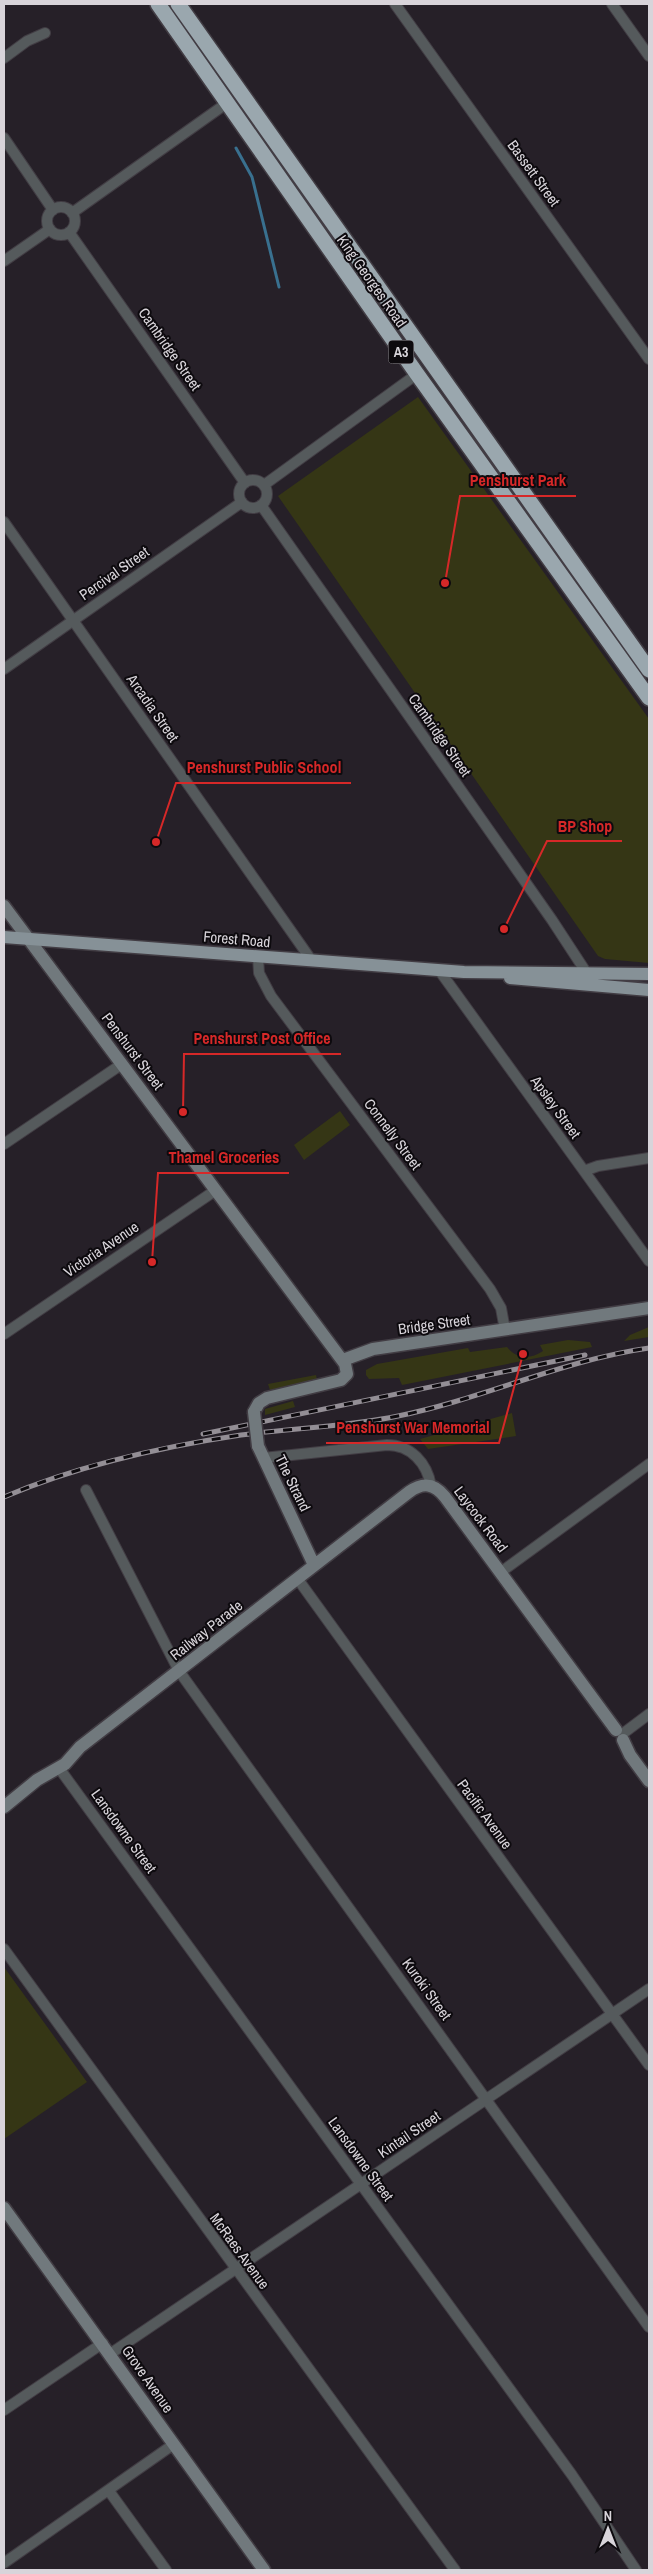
<svg xmlns="http://www.w3.org/2000/svg" width="653" height="2574" font-family="'Archivo Narrow',sans-serif">
<style>
.green{fill:#353615}
.lines{fill:none;stroke-linecap:round;stroke-linejoin:round}
.stream{stroke:#39708f;stroke-width:3}
.street-casing{stroke:#423d44;stroke-width:12}
.secondary-casing{stroke:#423d44;stroke-width:15}
.primary-casing{stroke:#423d44;stroke-width:15}
.highway-casing{stroke:#423d44;stroke-width:18}
.street{stroke:#555a5c;stroke-width:10}
.secondary{stroke:#71797d;stroke-width:12}
.primary{stroke:#869197;stroke-width:12}
.highway{stroke:#9aa7ae;stroke-width:15}
.rail-casing{stroke:#938e95;stroke-width:5}
.rail{stroke:#0d0a0e;stroke-width:3;stroke-dasharray:9;stroke-linecap:butt}
.secondary-bridge-casing{stroke:#423d44;stroke-width:15;stroke-linecap:butt}
.secondary-bridge{stroke:#71797d;stroke-width:12}
.labels{text-anchor:middle;dominant-baseline:central;stroke-width:4;stroke-linejoin:round;paint-order:stroke}
.shield{fill:#0d0a0e;stroke:#9b979d;stroke-width:1}
.shield-label{font-size:14px;font-weight:bold;fill:#d8d4da}
.street-label{font-size:15px;fill:#d8d4da;stroke:#0d0a0e}
.leader{fill:none;stroke:#d62828;stroke-width:2}
.callout-dot{fill:#d62828;stroke:#0d0a0e;stroke-width:2}
.callout-label{font-size:16px;text-anchor:middle;font-weight:bold;fill:#d62828;stroke:#0d0a0e;stroke-width:4;stroke-linejoin:round;paint-order:stroke}
</style>
<rect width="100%" height="100%" fill="#262028"/>
<path class="green" d="M 418,397 L 649,719 L 649,963 L 605,959 L 598,956 L 278,496 Z
M 340,1111 L 350,1125 L 304,1160 L 294,1145 Z
M 649,1327 L 649,1337 L 624,1341 L 630,1335 Z
M 568,1340 L 590,1342 L 592,1347 L 402,1385 L 399,1378 L 369,1379 L 366,1375 L 366,1370 L 377,1364 L 468,1348 L 470,1352 L 507,1347 C 516,1359 530,1360 543,1351 L 540,1345 Z
M 316,1375 L 317,1380 L 270,1390 L 268,1384 Z
M 293,1401 L 295,1407 L 265,1415 L 265,1409 Z
M 512,1413 L 516,1436 L 428,1449 L 420,1439 Z
M 4,1967 L 87,2082 L 4,2139 Z"/>
<g class="lines">
<path class="stream" d="M 236,148 L 252,177 L 279,287"/>
<defs>
<path id="street" d="M 395,4 L 649,359
M 612,4 L 649,56
M 4,58 L 27,41 L 45,33
M 4,138 L 53,210
M47 221a14 14 0 1 1 28 0a14 14 0 1 1-28 0Z
M 72,213 L 227,103
M 69,232 L 245,483
M 4,261 L 50,229
M239 494a14 14 0 1 1 28 0a14 14 0 1 1-28 0Z
M 264,485 L 417,374
M 261,505 L 552,920 L 586,972 L 587,980
M 4,522 L 312,961
M 4,669 L 242,502
M 258,957 L 259,973 L 271,996 L 490,1289 L 501,1308 L 505,1330
M 439,970 L 649,1261
M 4,1144 L 122,1064
M 584,1171 L 598,1166 L 649,1158
M 4,1334 L 216,1190
M 263,1458 L 387,1445 C 411,1445 427,1463 431,1486
M 86,1490 L 179,1671 L 649,2327
M 501,1572 L 649,1464
M 297,1578 L 649,2065
M 625,1732 L 649,1714
M 59,1768 L 572,2475 L 636,2570
M 4,1949 L 455,2570
M 110,2354 L 649,1989
M 4,2410 L 103,2343
M 109,2491 L 166,2570
M 4,2563 L 174,2444"/>
<path id="secondary" d="M 4,906 L 345,1364 L 347,1374 L 341,1380 L 267,1398 L 259,1403 L 254,1412
M 343,1360 L 373,1349 L 649,1308
M 258,1446 L 314,1565
M 623,1740 L 630,1755 L 649,1781
M 4,1807 L 37,1780 L 65,1764 L 80,1747 L 409,1492 C 423,1482 434,1483 445,1497 L 616,1730
M 4,2208 L 264,2570"/>
<path id="primary" d="M 4,937 L 464,972 L 649,974
M 510,978 L 649,990"/>
<path id="highway" d="M 158,4 L 417,374 L 649,698
M 178,4 L 649,670"/>
</defs>
<use href="#street" class="street-casing"/>
<use href="#secondary" class="secondary-casing"/>
<use href="#primary" class="primary-casing"/>
<use href="#highway" class="highway-casing"/>
<use href="#street" class="street"/>
<use href="#secondary" class="secondary"/>
<use href="#primary" class="primary"/>
<use href="#highway" class="highway"/>
<defs>
<path id="rail" d="M 203,1434 L 585,1355
M 4,1497 C 79,1465 160,1447 241,1435 C 293,1428 346,1427 398,1416 C 483,1399 563,1360 649,1348"/>
</defs>
<use href="#rail" class="rail-casing"/>
<use href="#rail" class="rail"/>
<defs>
<path id="secondary-bridge" d="M 254,1412 L 258,1446"/>
</defs>
<use href="#secondary-bridge" class="secondary-bridge-casing"/>
<use href="#secondary-bridge" class="secondary-bridge"/>
</g>
<g class="labels">
<rect class="shield" x="388.5" y="340.5" width="25" height="23" rx="4"/>
<g class="shield-label">
<text x="401" y="352">A3</text>
</g>
<g class="street-label">
<text transform="translate(534 173) rotate(54)">Bassett Street</text>
<text transform="translate(372 281) rotate(55)">King Georges Road</text>
<text transform="translate(170 349) rotate(55)">Cambridge Street</text>
<text transform="translate(114 573) rotate(-35)">Percival Street</text>
<text transform="translate(153 708) rotate(55)">Arcadia Street</text>
<text transform="translate(440 735) rotate(55)">Cambridge Street</text>
<text transform="translate(237 939) rotate(5)">Forest Road</text>
<text transform="translate(133 1051) rotate(53)">Penshurst Street</text>
<text transform="translate(556 1107) rotate(54)">Apsley Street</text>
<text transform="translate(393 1134) rotate(53)">Connelly Street</text>
<text transform="translate(101 1249) rotate(-34)">Victoria Avenue</text>
<text transform="translate(434 1324) rotate(-8)">Bridge Street</text>
<text transform="translate(293 1483) rotate(64)">The Strand</text>
<text transform="translate(481 1519) rotate(53)">Laycock Road</text>
<text transform="translate(206 1630) rotate(-38)">Railway Parade</text>
<text transform="translate(485 1814) rotate(54)">Pacific Avenue</text>
<text transform="translate(124 1831) rotate(54)">Lansdowne Street</text>
<text transform="translate(427 1989) rotate(54)">Kuroki Street</text>
<text transform="translate(409 2134) rotate(-34)">Kintail Street</text>
<text transform="translate(361 2159) rotate(54)">Lansdowne Street</text>
<text transform="translate(240 2251) rotate(54)">McRaes Avenue</text>
<text transform="translate(148 2379) rotate(55)">Grove Avenue</text>
</g>
</g>
<path class="leader" d="M445 583L460 496H576M156 842L176 783H351M504 929L547 841H622M183 1112L184 1054H341M152 1262L158 1173H289M523 1354L499 1443H326"/>
<g class="callout-dot">
<circle cx="445" cy="583" r="5"/>
<circle cx="156" cy="842" r="5"/>
<circle cx="504" cy="929" r="5"/>
<circle cx="183" cy="1112" r="5"/>
<circle cx="152" cy="1262" r="5"/>
<circle cx="523" cy="1354" r="5"/>
</g>
<g class="callout-label">
<text x="518" y="486">Penshurst Park</text>
<text x="264" y="773">Penshurst Public School</text>
<text x="585" y="832">BP Shop</text>
<text x="262" y="1044">Penshurst Post Office</text>
<text x="224" y="1163">Thamel Groceries</text>
<text x="413" y="1433">Penshurst War Memorial</text>
</g>
<rect width="653" height="2574" fill="none" stroke="#d8d4da" stroke-width="10"/>
<g transform="translate(608 2529)" stroke="#0d0a0e" stroke-width="4" paint-order="stroke">
<path d="M0-4L9 19L0 12L-9 19Z" fill="#d8d4da"/>
<text y="-8" font-size="14" font-weight="bold" text-anchor="middle" fill="#d8d4da">N</text>
</g>
</svg>
